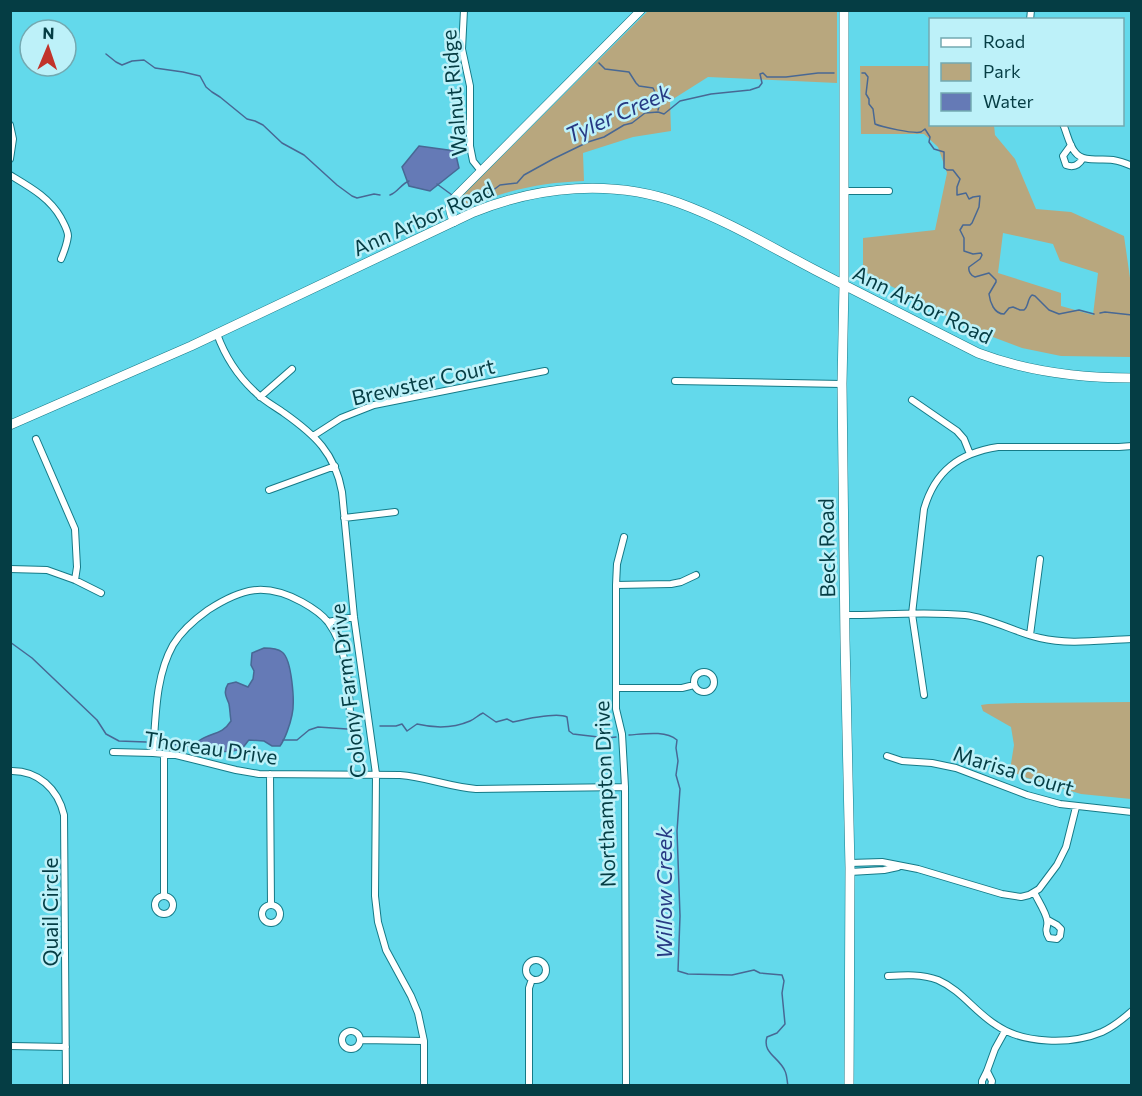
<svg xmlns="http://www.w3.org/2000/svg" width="1142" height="1096" font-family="Commissioner,sans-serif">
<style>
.green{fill:#b8a77e;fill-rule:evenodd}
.water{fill:#657ab6;stroke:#486894;stroke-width:1.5}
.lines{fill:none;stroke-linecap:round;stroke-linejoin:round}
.stream{stroke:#486894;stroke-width:1.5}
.minor-casing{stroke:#157a87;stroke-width:8}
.tertiary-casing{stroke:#157a87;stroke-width:9}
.secondary-casing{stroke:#157a87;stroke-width:10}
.minor{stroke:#fff;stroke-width:6}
.tertiary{stroke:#fff;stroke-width:8}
.secondary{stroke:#fff;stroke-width:9}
.labels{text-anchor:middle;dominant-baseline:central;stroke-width:5;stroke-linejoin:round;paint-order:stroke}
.street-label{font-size:21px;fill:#053d44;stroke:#bdf1f9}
.water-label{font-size:22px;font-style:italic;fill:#273a83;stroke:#bdf1f9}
</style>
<rect width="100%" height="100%" fill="#63d9eb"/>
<path class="green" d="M 649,10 L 837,11 L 837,83 L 708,77 L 670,101 L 671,131 L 633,137 L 583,153 L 584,181 C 555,182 527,186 499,195 C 487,198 476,204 464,208 L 459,206 L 457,201 Z
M 860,66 L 930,66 L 930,124 L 994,125 L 995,135 L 1015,159 L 1036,209 L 1071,212 L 1124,236 L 1131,285 L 1131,357 L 1061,356 L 1022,348 L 969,328 L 863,271 L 863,238 L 935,230 L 947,173 L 938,147 L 924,134 L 861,134 ZM 1003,233 L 1053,244 L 1060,261 L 1098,273 L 1093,315 L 1061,306 L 1061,293 L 998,273 Z
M 1131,702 L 1131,799 L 1081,794 L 1021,776 L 1010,770 L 1014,745 L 1011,727 L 983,711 L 981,705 L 988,704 L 1021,703 Z"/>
<path class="water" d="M 419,146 L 455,151 L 459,168 L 430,191 L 409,186 L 402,167 Z
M 264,648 C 270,648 277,648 282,652 C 292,659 295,703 292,715 C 290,725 285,739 280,746 L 272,746 L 264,741 L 249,740 C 246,743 245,746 242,748 C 231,755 205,750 192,747 C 195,745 197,742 200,740 C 212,732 222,735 231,721 C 230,715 230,709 229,704 C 226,696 223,692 228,684 L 236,682 L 248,687 L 253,679 L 254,671 L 251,665 L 252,653 Z"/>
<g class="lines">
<path class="stream" d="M 106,54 L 116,62 L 122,65 L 132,61 L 144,60 L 155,68 L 183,72 L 200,76 L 206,87 L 212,92 L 220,97 L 247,119 L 255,121 L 263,125 L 282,143 L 304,155 L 337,185 L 352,196 L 357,198 L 374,194 L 380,195
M 599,63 L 605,69 L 629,72 L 636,83 L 639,86 L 653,88 L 660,103 L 658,110
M 862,73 L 865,73 L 868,77 L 866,94 L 869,99 L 869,104 L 873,109 L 875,124 C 882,127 913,134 921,132 C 922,131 924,130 925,129 L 930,137 L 929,142 L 934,149 L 944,152 L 944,168 L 947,170 L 953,170 L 960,179 L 957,187 L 957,195 L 966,193 L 969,199 L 973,197 L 980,196 L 979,207 L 972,223 L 970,225 L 963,225 L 960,230 L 964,238 L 964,251 L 973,254 L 981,253 L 982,255 L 980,259 L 969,267 C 968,271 971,276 975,277 L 989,273 L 996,280 L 996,282 L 989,294 C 990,302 994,314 1004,314 L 1009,308 L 1013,307 L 1020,310 L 1024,310 C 1029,306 1027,299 1032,295 L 1035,296 L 1049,310 L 1059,314 L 1079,310 L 1094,314
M 437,184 L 452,195
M 390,195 C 398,192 401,184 409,181
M 458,200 L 463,204 L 466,205 L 488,194 L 500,185 L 517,183 L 524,175 L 553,159 L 588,142 L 604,137 L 624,125 L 632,123 L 645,113 L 658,112 L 664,114 L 680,101 L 711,94 L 750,90 L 759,87 L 762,83 L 760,74 L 763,73 L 767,77 L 786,77 L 818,73 L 834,73
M 1100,313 L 1105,312 L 1132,315
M 10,642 L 32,658 L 97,720 L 106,734 L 119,741 L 146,742
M 380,726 L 396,726 L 402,724 L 407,731 L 417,724 C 434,728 454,728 470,721 C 475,719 478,715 483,713 L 496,722 L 507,719 L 513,722 C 526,719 557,712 567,717 L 569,731 L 573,734 L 607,738 L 616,737
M 629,735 C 644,734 665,730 677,740 L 676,748 L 678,761 L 676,775 L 680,789 L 677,831 L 680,916 L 678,971 L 688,974 L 732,975 L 754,970 L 760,973 L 782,975 L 784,981 L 782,993 L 785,1024 L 777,1033 L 767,1037 C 762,1053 779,1057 785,1071 C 787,1075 787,1081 788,1086
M 283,740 L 297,740 L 309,730 L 318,727 L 347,729 L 361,727
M 162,743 L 193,747"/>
<defs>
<path id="minor" d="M 464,10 L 462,49 L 470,86 L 470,146 L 473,161 L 481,171
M 1030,20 L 1031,10
M 1063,124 C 1067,133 1069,145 1075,152 C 1083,163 1101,158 1113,160 C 1119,161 1125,163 1132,166
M 10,125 L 13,139 L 10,159
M 1071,145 L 1063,156 L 1066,165 C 1074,168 1079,165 1083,158
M 10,175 C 30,187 50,198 61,218 C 64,224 68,230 68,236 C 67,244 64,252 61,259
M 844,191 L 889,191
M 217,334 C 225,356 237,375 254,391 C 263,400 274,406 284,413 C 315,435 335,453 342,492 L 354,617 L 376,774 L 375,896 L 378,922 L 386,950 L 411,996 L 418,1013 L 424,1041 L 424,1086
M 675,381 L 842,384
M 260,397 L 292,369
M 912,400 L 957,431 L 964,439 L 970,454
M 313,436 L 341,418 L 374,405 L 545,371
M 36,439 L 75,529 L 77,567 L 75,580
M 269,490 L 335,466
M 344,518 L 395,512
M 624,537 L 617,564 L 616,585 L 616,709 L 622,734 L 625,787 L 626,1086
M 10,569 L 47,570 L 75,580 L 101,593
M 616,585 L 671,584 L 681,582 L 696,575
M 845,615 C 883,615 927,611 965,615 C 991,618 1014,632 1040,638 C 1069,645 1101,640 1132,639
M 328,622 L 354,617
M 1030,635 L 1040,559
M694 682a10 10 0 1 1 20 0a10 10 0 1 1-20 0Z
M 616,688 L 682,688 L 694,685
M 924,695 L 912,614 L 924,509 C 935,471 959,453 998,447 L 1119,447 L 1132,446
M 113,752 L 153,753 L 176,755 L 236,770 L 259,774 L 400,775 C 426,777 450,787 476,789 L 625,787
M 153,753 C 156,717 155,677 173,645 C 182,630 194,620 208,610 C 242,588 265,582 302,602 C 311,607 321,613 328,622 C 347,648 349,682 350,714
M 887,756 L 902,761 L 932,763 L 956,768 L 1027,795 L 1060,804 L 1132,812
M 10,771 C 38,770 58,789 64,815 L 66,1086
M 270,774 L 271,905
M 850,863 L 882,862 L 918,869 L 1002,894 L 1021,897 L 1029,895 L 1039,889 L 1057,865 L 1066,847 L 1076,807
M 850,872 L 884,870 L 898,867
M 1034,892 C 1037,899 1046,912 1047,920 C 1049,928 1043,929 1049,938 L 1057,939 L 1060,936 L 1061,929 L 1057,925 L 1048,920
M155 905a9 9 0 1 1 18 0a9 9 0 1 1-18 0Z
M 164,896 L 164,754
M262 914a9 9 0 1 1 18 0a9 9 0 1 1-18 0Z
M526 970a10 10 0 1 1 20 0a10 10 0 1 1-20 0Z
M 888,976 C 905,975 922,974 938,980 C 961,990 975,1012 996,1025 C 1023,1044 1071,1045 1102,1032 C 1113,1027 1123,1019 1132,1011
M342 1040a9 9 0 1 1 18 0a9 9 0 1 1-18 0Z
M 361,1040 L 424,1041
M 10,1046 L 66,1047
M 987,1071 L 992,1081 L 991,1086
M 529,1086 L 529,988 L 532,979
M 982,1086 L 982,1081 L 987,1071 L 995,1049 L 1005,1031"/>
<path id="tertiary" d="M 454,222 C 449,209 447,206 457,195 L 641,10"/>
<path id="secondary" d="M 844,10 L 844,285 L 842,384 L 845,640 L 850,868 L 849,1086
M 10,425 L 191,346 L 474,212 C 539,186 612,179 679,203 C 726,220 771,247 815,270 C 869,298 923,325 978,353 C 1028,372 1078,378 1132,378"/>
</defs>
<use href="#minor" class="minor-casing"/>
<use href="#tertiary" class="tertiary-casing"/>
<use href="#secondary" class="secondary-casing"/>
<use href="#minor" class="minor"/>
<use href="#tertiary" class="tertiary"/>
<use href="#secondary" class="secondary"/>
</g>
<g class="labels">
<g class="street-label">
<text transform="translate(453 93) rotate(-95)">Walnut Ridge</text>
<text transform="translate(423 218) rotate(-24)">Ann Arbor Road</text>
<text transform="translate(923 304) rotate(26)">Ann Arbor Road</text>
<text transform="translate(423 381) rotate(-13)">Brewster Court</text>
<text transform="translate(826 548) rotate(-91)">Beck Road</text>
<text transform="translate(347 691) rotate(-97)">Colony Farm Drive</text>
<text transform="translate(211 747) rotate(8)">Thoreau Drive</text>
<text transform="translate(1014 770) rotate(17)">Marisa Court</text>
<text transform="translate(604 794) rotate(-92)">Northampton Drive</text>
<text transform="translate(49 912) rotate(-90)">Quail Circle</text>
</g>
<g class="water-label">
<text transform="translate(618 113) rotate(-24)">Tyler Creek</text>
<text transform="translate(663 893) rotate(-90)">Willow Creek</text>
</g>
</g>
<rect width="1142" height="1096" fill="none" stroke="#053d44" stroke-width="24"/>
<rect x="929" y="18" width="195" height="108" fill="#bdf1f9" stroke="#73a9b1" stroke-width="1.5"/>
<rect x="941" y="38" width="30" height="9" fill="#ffffff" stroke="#73a9b1" stroke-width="1.5"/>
<text x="983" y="48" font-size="18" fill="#053d44">Road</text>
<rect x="941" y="63" width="30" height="18" fill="#b8a77e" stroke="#73a9b1" stroke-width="1.5"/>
<text x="983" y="78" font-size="18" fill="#053d44">Park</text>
<rect x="941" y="93" width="30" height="18" fill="#657ab6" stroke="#73a9b1" stroke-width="1.5"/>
<text x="983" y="108" font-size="18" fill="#053d44">Water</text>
<g transform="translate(48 48) rotate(2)"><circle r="28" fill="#bdf1f9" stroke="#73a9b1" stroke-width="1.5"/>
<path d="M0-4.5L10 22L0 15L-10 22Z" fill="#c1332a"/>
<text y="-9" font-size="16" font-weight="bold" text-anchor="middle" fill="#053d44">N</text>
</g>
</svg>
